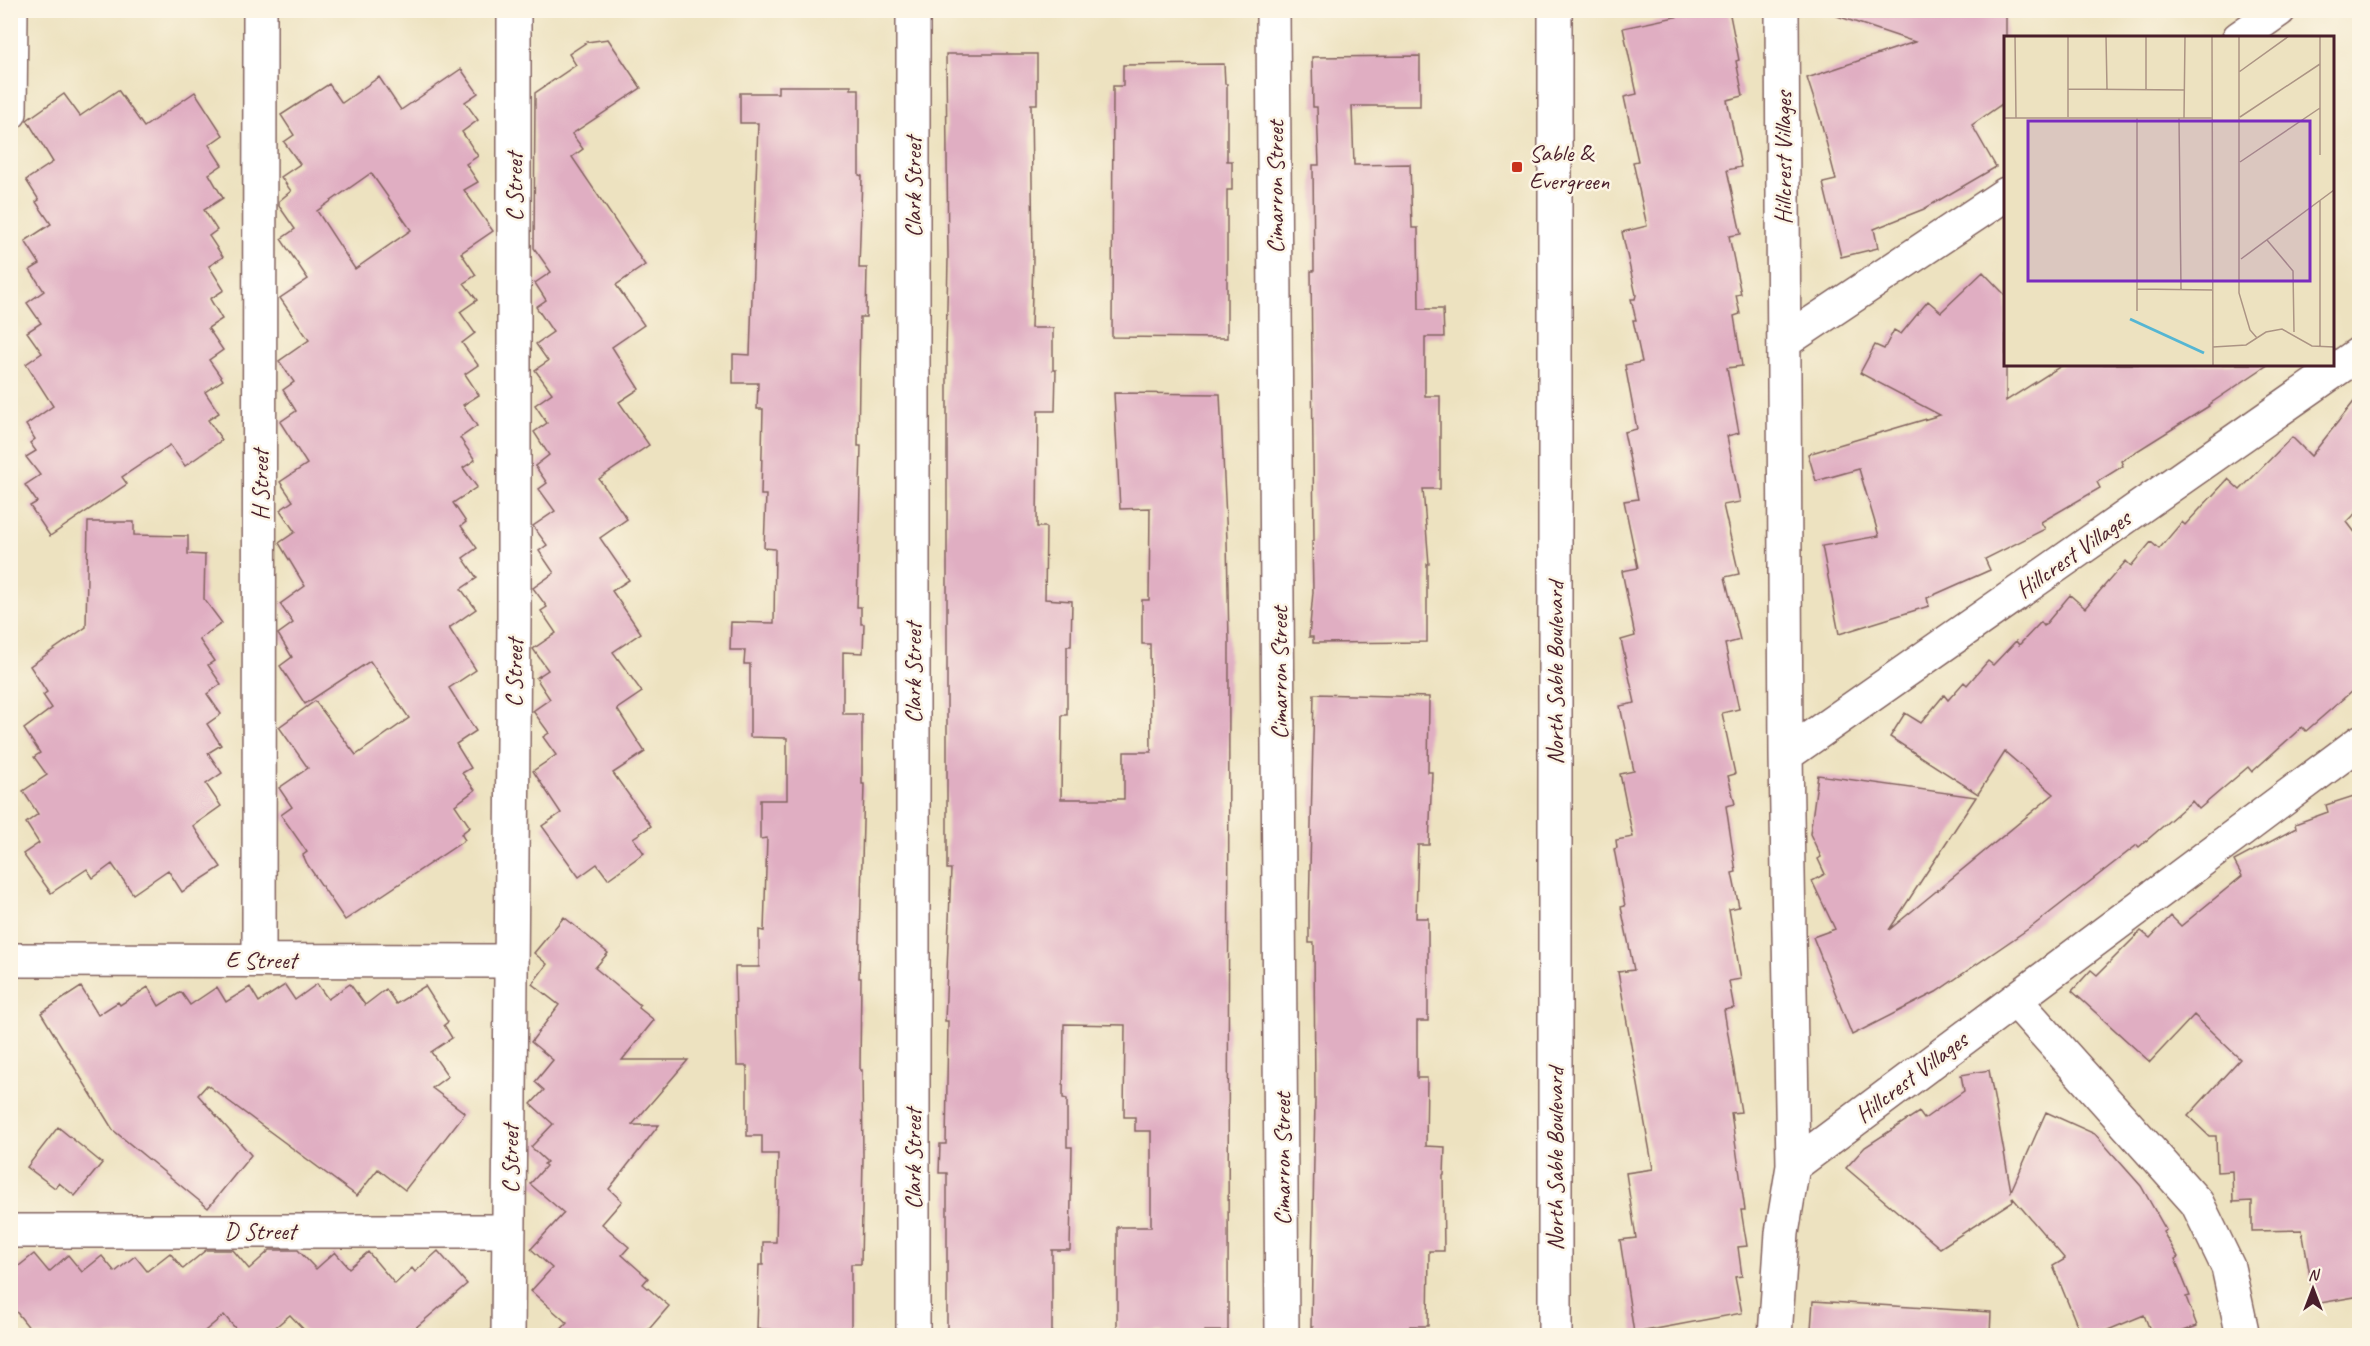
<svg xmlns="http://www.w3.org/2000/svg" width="2370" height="1346" font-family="Caveat,sans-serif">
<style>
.building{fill:#e0aec2;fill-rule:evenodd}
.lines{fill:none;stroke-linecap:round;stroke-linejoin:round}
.minor-casing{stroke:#83635f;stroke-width:36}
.minor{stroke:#fff;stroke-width:33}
.poi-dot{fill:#c8321e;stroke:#fcf5e5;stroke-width:2}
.labels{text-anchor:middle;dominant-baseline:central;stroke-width:5;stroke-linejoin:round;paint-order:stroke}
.poi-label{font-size:24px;fill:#4a1f2b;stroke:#fcf5e5;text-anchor:start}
.street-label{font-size:24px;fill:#4a1f2b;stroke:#fcf5e5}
.inset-river{fill:none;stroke:#55b6d3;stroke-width:3}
.inset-road{fill:none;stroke:#ac9484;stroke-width:1.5}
.view{fill:#7b2cbf;fill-opacity:0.15;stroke:#7b2cbf;stroke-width:3}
.inset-edge{fill:none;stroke:#4a1f2b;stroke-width:3}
</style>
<rect width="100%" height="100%" fill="#fcf5e5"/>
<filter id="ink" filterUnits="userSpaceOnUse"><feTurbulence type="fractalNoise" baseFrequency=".0167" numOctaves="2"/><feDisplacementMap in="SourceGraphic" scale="12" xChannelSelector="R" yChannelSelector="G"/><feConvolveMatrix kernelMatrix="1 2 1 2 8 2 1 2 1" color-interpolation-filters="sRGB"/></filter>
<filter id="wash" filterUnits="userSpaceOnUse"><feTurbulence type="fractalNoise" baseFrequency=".008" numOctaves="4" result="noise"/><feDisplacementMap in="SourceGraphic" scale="24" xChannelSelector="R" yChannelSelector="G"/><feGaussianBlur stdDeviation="1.35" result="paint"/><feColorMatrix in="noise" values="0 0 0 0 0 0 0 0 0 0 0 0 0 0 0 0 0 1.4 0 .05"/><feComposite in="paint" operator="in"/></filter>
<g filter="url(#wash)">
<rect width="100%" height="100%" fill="#ede2c0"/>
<g id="blocks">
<path class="building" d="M 1708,10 L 1729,10 L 1739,60 L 1736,61 L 1743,96 L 1727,100 L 1741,167 L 1727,170 L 1741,234 L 1729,236 L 1741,294 L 1736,295 L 1740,314 L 1734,316 L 1742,366 L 1727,368 L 1739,433 L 1727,436 L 1740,502 L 1723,505 L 1739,574 L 1725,577 L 1740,640 L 1725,644 L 1739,709 L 1722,713 L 1735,774 L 1728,776 L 1735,804 L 1726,806 L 1736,872 L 1732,873 L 1739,907 L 1729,909 L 1741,979 L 1729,981 L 1734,1008 L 1724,1010 L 1741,1112 L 1731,1113 L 1745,1210 L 1741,1210 L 1747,1246 L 1738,1247 L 1742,1276 L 1735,1277 L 1742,1313 L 1634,1333 L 1620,1240 L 1636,1238 L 1626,1173 L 1653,1169 L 1618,972 L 1634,970 L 1621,907 L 1625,906 L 1614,849 L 1617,848 L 1616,840 L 1633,837 L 1620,774 L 1634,771 L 1620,706 L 1635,703 L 1621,640 L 1635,636 L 1622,571 L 1638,568 L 1624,501 L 1638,499 L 1624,432 L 1637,429 L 1625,365 L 1642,362 L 1633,320 L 1636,320 L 1631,299 L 1635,299 L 1636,295 L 1622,232 L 1647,226 L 1633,162 L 1638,161 L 1624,97 L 1637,94 L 1623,28 Z
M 1838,10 L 2006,10 L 2006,101 L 1972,125 L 1996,167 L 1924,209 L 1874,229 L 1878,248 L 1841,257 L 1823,183 L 1836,180 L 1820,118 L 1807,78 L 1915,42 L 1837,16 Z
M 608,39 L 641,88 L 572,134 L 583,149 L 572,157 L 645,265 L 616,285 L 644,325 L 612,347 L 639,389 L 619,402 L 649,445 L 599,479 L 627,519 L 600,538 L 629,580 L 612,591 L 641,633 L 613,652 L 642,692 L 617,709 L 645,752 L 613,773 L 651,826 L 633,838 L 644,853 L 608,879 L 597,864 L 579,877 L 542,826 L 561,813 L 533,771 L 556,755 L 543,737 L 549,733 L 533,711 L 550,699 L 536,678 L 548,670 L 533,649 L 556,633 L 541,611 L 547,607 L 533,588 L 554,573 L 539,551 L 547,545 L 533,526 L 555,511 L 539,489 L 547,483 L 535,466 L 549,455 L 534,432 L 547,423 L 535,405 L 552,393 L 535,370 L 548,361 L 536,344 L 553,332 L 536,307 L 546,300 L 535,283 L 551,272 L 534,248 L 535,93 L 576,65 L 569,54 L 587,42 Z
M 946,54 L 1037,54 L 1037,104 L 1031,104 L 1033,258 L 1031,328 L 1053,328 L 1053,370 L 1056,370 L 1055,411 L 1038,411 L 1037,527 L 1046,527 L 1045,599 L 1072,601 L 1071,646 L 1067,646 L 1067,715 L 1062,715 L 1061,799 L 1124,799 L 1124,752 L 1151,752 L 1150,644 L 1142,644 L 1142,600 L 1149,600 L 1150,508 L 1120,509 L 1114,393 L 1220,394 L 1227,540 L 1229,642 L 1228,1331 L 1205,1331 L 1205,1335 L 1163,1335 L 1163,1331 L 1117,1331 L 1117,1227 L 1151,1227 L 1151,1131 L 1135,1131 L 1135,1117 L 1124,1117 L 1125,1025 L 1064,1024 L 1063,1098 L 1067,1099 L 1067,1147 L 1072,1147 L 1070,1250 L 1052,1250 L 1052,1335 L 947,1335 L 947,1173 L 939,1173 L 940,1144 L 946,1144 L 948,1021 L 945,1021 L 951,869 L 947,869 L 947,353 L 946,353 L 948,259 Z
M 1420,56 L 1420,106 L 1352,106 L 1354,165 L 1410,164 L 1412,228 L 1418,228 L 1419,309 L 1443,309 L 1444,337 L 1425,337 L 1425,396 L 1440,396 L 1440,489 L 1423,489 L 1429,564 L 1427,564 L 1427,642 L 1313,643 L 1313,637 L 1309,637 L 1313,592 L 1312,541 L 1314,541 L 1311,271 L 1314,271 L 1313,165 L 1319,165 L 1317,107 L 1313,107 L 1312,57 Z
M 1224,64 L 1225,84 L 1227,84 L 1227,161 L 1232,161 L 1232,190 L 1227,190 L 1227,338 L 1112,337 L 1113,86 L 1123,86 L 1123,65 Z
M 461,69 L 478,93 L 465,102 L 478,120 L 462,132 L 478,156 L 466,164 L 478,182 L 464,190 L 493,231 L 461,253 L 476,275 L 464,283 L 477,300 L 460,312 L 475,333 L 462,343 L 478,365 L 465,374 L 479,395 L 463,405 L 477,426 L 460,438 L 475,460 L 463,468 L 477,487 L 453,503 L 466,522 L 461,526 L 477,548 L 463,558 L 477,578 L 461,589 L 476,609 L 449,628 L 476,670 L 449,688 L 476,731 L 456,744 L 471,768 L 462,773 L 475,790 L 455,805 L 470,827 L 461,834 L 465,840 L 345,920 L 307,864 L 303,855 L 307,852 L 281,815 L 292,807 L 279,788 L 308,768 L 279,727 L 315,701 L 356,755 L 409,718 L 370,661 L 305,704 L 280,666 L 292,657 L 278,634 L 293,623 L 280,604 L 305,586 L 279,543 L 295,532 L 280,510 L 293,501 L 280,482 L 307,464 L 280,422 L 296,411 L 283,390 L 294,382 L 279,361 L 309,340 L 280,298 L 308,279 L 281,239 L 295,229 L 279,206 L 279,201 L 291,191 L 281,177 L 300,164 L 284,142 L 294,135 L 281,115 L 329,84 L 342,103 L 379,77 L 401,110 ZM 371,173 L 411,230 L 355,269 L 317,211 Z
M 778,86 L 851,86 L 851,89 L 859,89 L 859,175 L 862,176 L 859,268 L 867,268 L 866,317 L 860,317 L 858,446 L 861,446 L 857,607 L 861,607 L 861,624 L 864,624 L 863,653 L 843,652 L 843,714 L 862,714 L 862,784 L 864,784 L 859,978 L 861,978 L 860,1070 L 862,1070 L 863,1157 L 861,1264 L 851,1264 L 851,1335 L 778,1335 L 778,1330 L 757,1329 L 759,1265 L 763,1265 L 763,1242 L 776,1242 L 778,1154 L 762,1154 L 762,1136 L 747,1136 L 747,1066 L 737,1066 L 735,967 L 759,967 L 759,930 L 764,931 L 767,838 L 760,839 L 760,800 L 787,800 L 787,738 L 750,737 L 750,664 L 744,664 L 745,650 L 730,650 L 731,622 L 774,623 L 775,549 L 764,548 L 766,495 L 761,495 L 763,409 L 757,409 L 758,383 L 733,383 L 733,354 L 750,355 L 758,123 L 740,123 L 740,93 L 778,93 Z
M 118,90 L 144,127 L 195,92 L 223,135 L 209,145 L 222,165 L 209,174 L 223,198 L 204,210 L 217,230 L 209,236 L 223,257 L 209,266 L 224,290 L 210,299 L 222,319 L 208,328 L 223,350 L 209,360 L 223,380 L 205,392 L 219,413 L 208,420 L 222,440 L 185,466 L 170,445 L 122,477 L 127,484 L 50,536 L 30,506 L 37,502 L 25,485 L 40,475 L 26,457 L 36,451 L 30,443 L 35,439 L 26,425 L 53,406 L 26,364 L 42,353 L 27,332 L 41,323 L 27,303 L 44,291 L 30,270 L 40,264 L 25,241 L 51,224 L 36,202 L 39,200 L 26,180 L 53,162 L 27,120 L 64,94 L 80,116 Z
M 1983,272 L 2006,296 L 2006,401 L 2064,364 L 2269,364 L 2208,405 L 2209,406 L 2121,461 L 2123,466 L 2097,482 L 2100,488 L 2041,522 L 2045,529 L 1985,559 L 1990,570 L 1927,598 L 1929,606 L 1839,634 L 1822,546 L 1879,536 L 1859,469 L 1816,481 L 1808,454 L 1940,415 L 1860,373 L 1875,345 L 1884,349 L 1894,330 L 1901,334 L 1928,301 L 1941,312 Z
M 2360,394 L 2360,509 L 2347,522 L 2360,539 L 2360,684 L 2306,731 L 2302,727 L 2252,772 L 2248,767 L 2199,809 L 2192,801 L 2139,847 L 2137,845 L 2034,925 L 1936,992 L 1852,1035 L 1813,937 L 1835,929 L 1812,881 L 1825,874 L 1818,859 L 1821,857 L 1810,834 L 1818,775 L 1976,797 L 1889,930 L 2054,794 L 2005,752 L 1978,794 L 1890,737 L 1905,713 L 1921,723 L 1944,695 L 1948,700 L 1964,682 L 1967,685 L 1988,661 L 1993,665 L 2016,641 L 2019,645 L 2041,622 L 2044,626 L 2070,595 L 2085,608 L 2126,561 L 2131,566 L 2151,542 L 2159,549 L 2182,522 L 2185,525 L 2228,479 L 2240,490 L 2292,437 L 2311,456 Z
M 88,522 L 134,522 L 134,535 L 188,536 L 188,554 L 205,555 L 204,599 L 222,623 L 199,639 L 214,661 L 208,665 L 221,684 L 207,694 L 221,714 L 207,724 L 221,745 L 208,753 L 222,773 L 206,784 L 221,806 L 193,826 L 221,867 L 182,892 L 168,870 L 133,894 L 112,864 L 93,878 L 87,869 L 51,893 L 23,854 L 39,843 L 26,823 L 38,814 L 23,791 L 47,775 L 34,757 L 40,753 L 24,729 L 52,708 L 43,695 L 47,692 L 30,666 L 86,627 Z
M 1314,694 L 1429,697 L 1428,772 L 1432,772 L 1429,845 L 1418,845 L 1416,918 L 1428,918 L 1428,1021 L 1417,1021 L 1417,1078 L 1427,1078 L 1426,1146 L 1445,1147 L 1444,1175 L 1443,1175 L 1444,1251 L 1429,1251 L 1428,1326 L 1410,1326 L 1410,1331 L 1403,1331 L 1403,1335 L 1317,1335 L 1317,1331 L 1313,1331 L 1313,1327 L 1311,1327 L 1315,1100 L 1314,943 L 1309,943 L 1309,913 Z
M 2360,794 L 2360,1296 L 2315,1304 L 2302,1230 L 2252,1231 L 2252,1201 L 2233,1202 L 2232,1171 L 2217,1172 L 2216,1136 L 2209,1136 L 2188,1116 L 2240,1059 L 2194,1015 L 2150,1062 L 2072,991 L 2091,970 L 2097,975 L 2141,931 L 2150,938 L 2171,916 L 2181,926 L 2242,876 L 2234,861 L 2296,828 L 2295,824 L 2328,812 L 2326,805 Z
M 564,917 L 608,953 L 595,968 L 640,1005 L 639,1008 L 654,1020 L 622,1060 L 688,1060 L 632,1125 L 659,1125 L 609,1189 L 622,1201 L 602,1224 L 629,1247 L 622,1255 L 648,1278 L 643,1284 L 669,1306 L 644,1335 L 556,1335 L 567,1323 L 531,1291 L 552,1268 L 531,1249 L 564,1213 L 530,1184 L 546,1166 L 544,1164 L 547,1162 L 531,1147 L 553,1124 L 531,1104 L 544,1090 L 535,1082 L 553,1060 L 531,1042 L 559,1005 L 532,984 L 547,964 L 534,953 Z
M 317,984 L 328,999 L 350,984 L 365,1005 L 386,989 L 396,1004 L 425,986 L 448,1022 L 444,1025 L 452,1038 L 431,1052 L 448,1076 L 432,1088 L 465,1113 L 405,1190 L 378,1169 L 357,1196 L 207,1085 L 198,1095 L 251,1155 L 208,1208 L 113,1130 L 41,1013 L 81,987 L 98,1015 L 118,1002 L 120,1005 L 148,987 L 159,1006 L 181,992 L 190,1005 L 217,987 L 226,1002 L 250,987 L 259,1002 L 285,985 L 295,1000 Z
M 1989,1070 L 2011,1191 L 2046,1112 L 2095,1134 L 2141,1186 L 2166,1230 L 2163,1232 L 2178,1257 L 2175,1259 L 2190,1296 L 2186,1297 L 2197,1326 L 2173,1335 L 2152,1335 L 2144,1315 L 2096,1335 L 2081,1335 L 2053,1266 L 2065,1259 L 2012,1197 L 2013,1201 L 1940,1248 L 1846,1168 L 1865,1147 L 1919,1112 L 1924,1119 L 1964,1091 L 1961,1075 Z
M 58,1127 L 102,1163 L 75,1196 L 59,1183 L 55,1188 L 27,1167 Z
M 206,1250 L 233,1250 L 249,1269 L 270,1250 L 298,1250 L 316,1269 L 335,1252 L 349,1268 L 368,1252 L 395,1284 L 412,1268 L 415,1272 L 438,1251 L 467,1284 L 407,1335 L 309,1335 L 290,1315 L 266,1335 L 241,1335 L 224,1315 L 200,1335 L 35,1335 L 10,1304 L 10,1273 L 34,1254 L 49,1272 L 68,1255 L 82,1272 L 102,1256 L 115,1272 L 135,1256 L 147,1271 L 170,1253 L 183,1269 Z
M 1813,1301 L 1991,1312 L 1990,1335 L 1910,1335 L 1811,1329 Z"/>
</g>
</g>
<g filter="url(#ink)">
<use href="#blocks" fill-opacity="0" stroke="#83635f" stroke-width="1.5"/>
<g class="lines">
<defs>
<path id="minor" d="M 913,10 L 913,1336
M 1273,10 L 1282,1336
M 1555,10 L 1555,1336
M 2239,38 L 2279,10
M 10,113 L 11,10
M 1784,342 L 2006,194
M 1786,755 L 2360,353
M 10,960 L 511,961
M 259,960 L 260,10
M 2015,1000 L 2197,1203 L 2228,1267 L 2243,1336
M 1793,1166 L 2360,742
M 10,1231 L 509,1231
M 508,1336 L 514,616 L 514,10
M 1775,1336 L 1782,1233 L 1793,1166 L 1786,755 L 1782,10"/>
</defs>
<use href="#minor" class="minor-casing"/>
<use href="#minor" class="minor"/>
</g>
</g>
<rect class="poi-dot" x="1511" y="161" width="12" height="12" rx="3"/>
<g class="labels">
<g class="poi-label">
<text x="1529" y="153">Sable &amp;<tspan x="1529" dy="28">Evergreen</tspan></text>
</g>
<g class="street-label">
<text transform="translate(1783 158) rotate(-90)">Hillcrest Villages</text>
<text transform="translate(514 187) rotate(-90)">C Street</text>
<text transform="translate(913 187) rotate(-90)">Clark Street</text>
<text transform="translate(1275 187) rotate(-90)">Cimarron Street</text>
<text transform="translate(260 485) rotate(-90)">H Street</text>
<text transform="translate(2073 554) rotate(-35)">Hillcrest Villages</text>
<text transform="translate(514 673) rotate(-89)">C Street</text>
<text transform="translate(913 673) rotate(-90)">Clark Street</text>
<text transform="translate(1279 673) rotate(-90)">Cimarron Street</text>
<text transform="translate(1555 673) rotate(-90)">North Sable Boulevard</text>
<text x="261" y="960">E Street</text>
<text transform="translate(1911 1077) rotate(-37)">Hillcrest Villages</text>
<text transform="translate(510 1159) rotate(-90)">C Street</text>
<text transform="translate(913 1159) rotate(-90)">Clark Street</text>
<text transform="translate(1282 1159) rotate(-90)">Cimarron Street</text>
<text transform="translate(1555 1159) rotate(-90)">North Sable Boulevard</text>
<text x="260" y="1231">D Street</text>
</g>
</g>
<g transform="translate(2004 36)">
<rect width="330" height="330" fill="#ede2c0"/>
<path class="inset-river" d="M 126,283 L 200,317"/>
<path class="inset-road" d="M 11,0 L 12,82M 64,0 L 64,81M 102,0 L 103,53M 208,0 L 209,330M 235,0 L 235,257 L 246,294 L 253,302M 235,36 L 285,0M 64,53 L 181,54M 142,54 L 142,0M 236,81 L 316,28M 0,82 L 209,82M 133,82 L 133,275M 175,82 L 177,253M 180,82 L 181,0M 316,119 L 316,0M 236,126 L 316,72M 263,204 L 289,235 L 290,296M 237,223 L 330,154M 133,253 L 209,254M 209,311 L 242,309 L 262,296 L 278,293 L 308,310 L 330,311M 316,311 L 316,164"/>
<path class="view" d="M 24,85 L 306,85 L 306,245 L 24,245 Z"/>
<rect width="330" height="330" class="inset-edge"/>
</g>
<rect width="2370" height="1346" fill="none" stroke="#fcf5e5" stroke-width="36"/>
<g transform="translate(2313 1289)" stroke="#fcf5e5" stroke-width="4.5" paint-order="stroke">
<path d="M0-4.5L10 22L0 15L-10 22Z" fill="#4a1f2b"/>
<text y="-9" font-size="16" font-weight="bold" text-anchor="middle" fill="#4a1f2b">N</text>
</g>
</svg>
